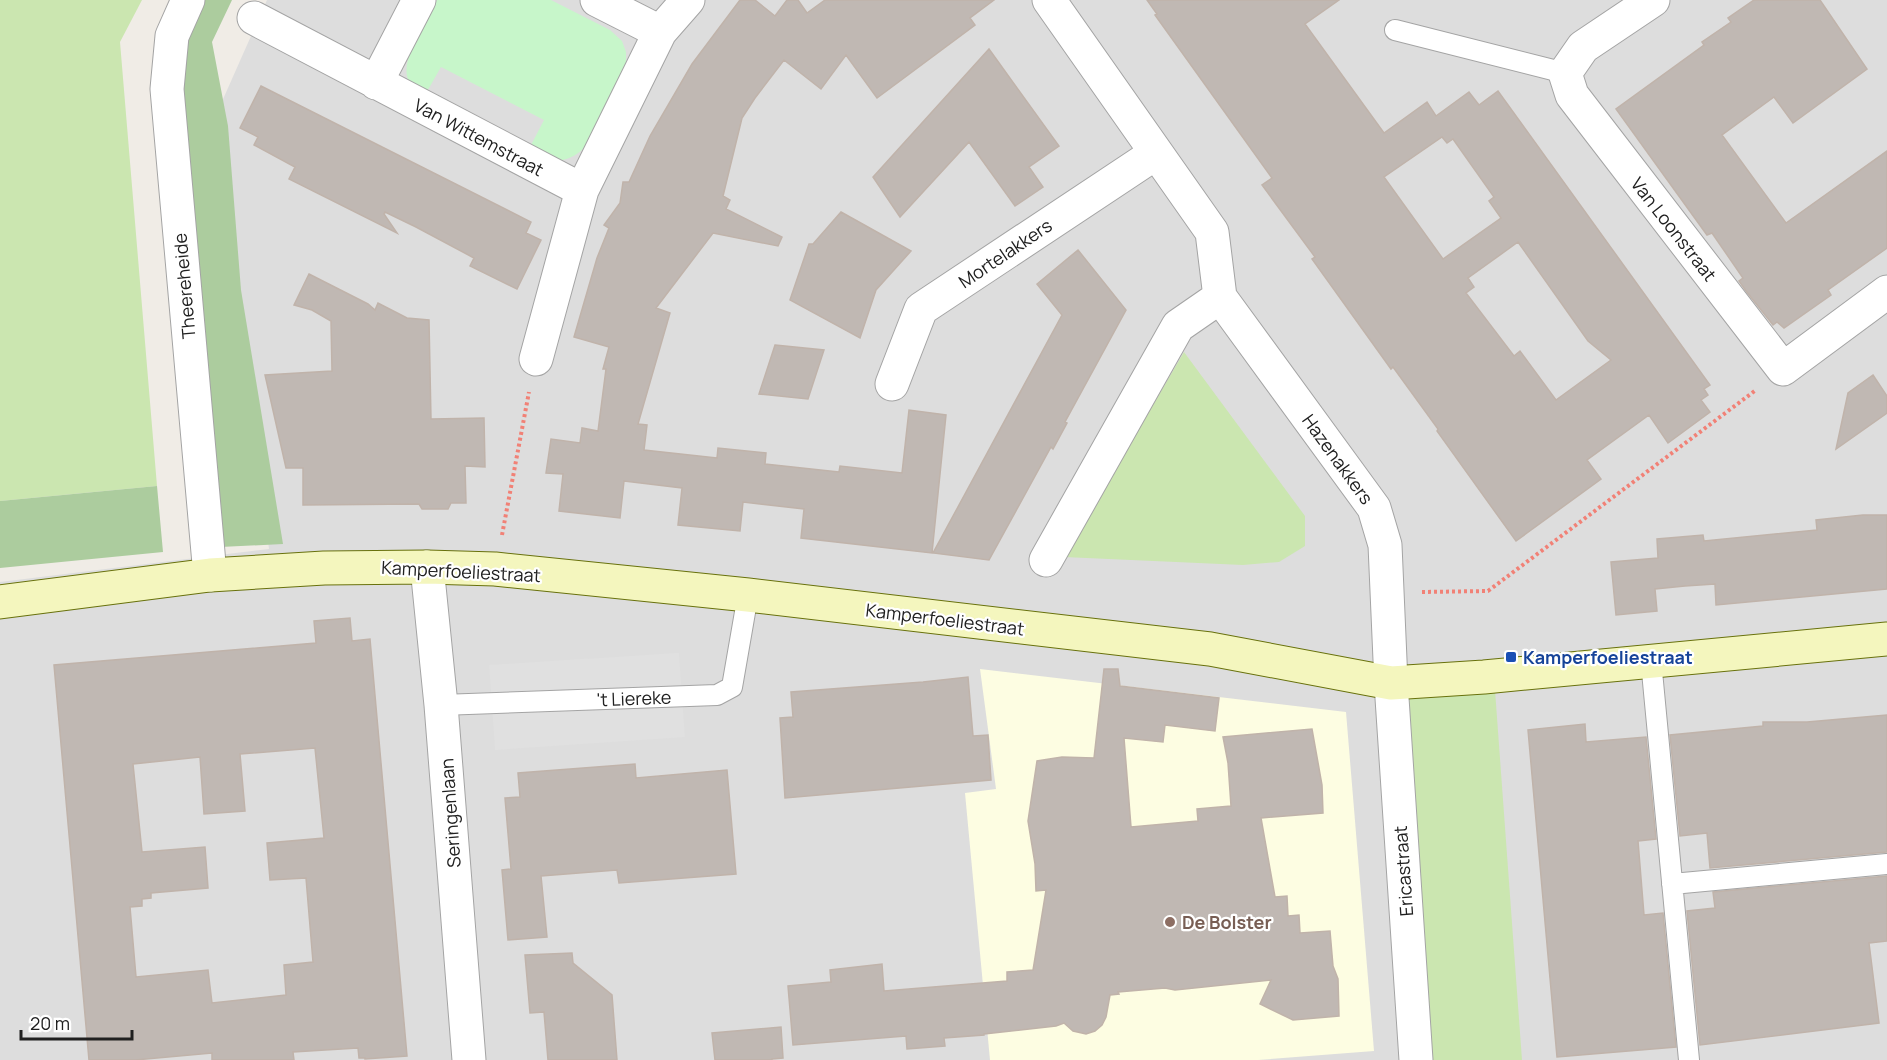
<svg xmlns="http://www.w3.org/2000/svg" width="1887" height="1060" font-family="Manrope,sans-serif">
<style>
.residential{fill:#ddd}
.education{fill:#fdfde2}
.grass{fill:#cbe6b0}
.forest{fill:#accc9e}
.park{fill:#c7f6ca}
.parking{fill:#e0e0e0}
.building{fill:#c0b8b3;stroke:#c0b3aa;stroke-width:1.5;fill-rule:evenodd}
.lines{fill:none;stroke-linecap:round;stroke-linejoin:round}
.lane-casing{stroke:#a4a4a4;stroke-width:22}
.street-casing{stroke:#a4a4a4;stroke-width:35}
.secondary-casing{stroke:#68710c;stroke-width:35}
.path{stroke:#f18176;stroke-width:4;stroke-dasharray:3 3;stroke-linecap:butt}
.lane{stroke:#fff;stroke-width:20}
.street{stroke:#fff;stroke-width:33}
.secondary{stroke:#f4f6be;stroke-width:33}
.transit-dot{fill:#1a4fb4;stroke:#fff;stroke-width:2}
.education-dot{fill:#8d6e63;stroke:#fff;stroke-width:2}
.labels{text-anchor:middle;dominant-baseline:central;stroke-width:4.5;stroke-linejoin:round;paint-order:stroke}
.street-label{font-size:18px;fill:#202020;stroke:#fff}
.transit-label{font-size:18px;font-weight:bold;fill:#164399;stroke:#fff;text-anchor:start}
.education-label{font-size:18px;font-weight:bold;fill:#785e54;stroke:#fff;text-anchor:start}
</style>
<rect width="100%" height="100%" fill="#f0ece6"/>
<path class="residential" d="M 267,0 L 1887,0 L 1887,1060 L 0,1060 L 0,582 L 269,549 L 216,115 Z"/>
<path class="education" d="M 980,669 L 1346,712 L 1374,1051 L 1258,1060 L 990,1060 L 965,793 L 996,789 Z"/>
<path class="grass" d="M 0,0 L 142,0 L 120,42 L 157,486 L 0,501 Z
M 1184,352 L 1305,516 L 1305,546 L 1279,562 L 1243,565 L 1064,557 Z
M 1495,690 L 1522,1060 L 1431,1060 L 1402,699 Z"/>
<path class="forest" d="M 185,0 L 232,0 L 212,42 L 228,126 L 241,290 L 283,544 L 200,548 L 159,49 Z
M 157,486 L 163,552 L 0,568 L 0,501 Z"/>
<path class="park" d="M 437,0 L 551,0 L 610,30 L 622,41 L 626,52 L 626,63 L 587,145 C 579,154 570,159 558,161 L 530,147 L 544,120 L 441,67 L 425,95 C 421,92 413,88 410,83 C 396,64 428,18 437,0 Z"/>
<path class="parking" d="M 679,653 L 685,737 L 495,750 L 489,665 Z"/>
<path class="building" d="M 740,0 L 755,0 L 775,16 L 787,0 L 798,0 L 807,13 L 825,0 L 994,0 L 970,18 L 975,25 L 877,98 L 846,55 L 821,89 L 784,60 L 755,98 L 742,118 L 723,196 L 730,200 L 726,209 L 782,237 L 778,246 L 713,233 L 656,308 L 670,313 L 638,424 L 647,425 L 644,450 L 717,458 L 718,448 L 766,453 L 765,464 L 839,472 L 840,466 L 902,473 L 909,410 L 946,415 L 932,553 L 801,538 L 804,509 L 743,502 L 740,531 L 678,525 L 682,488 L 624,481 L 620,518 L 559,511 L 563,474 L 546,473 L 551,439 L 580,443 L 582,428 L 598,431 L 606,369 L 603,369 L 609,347 L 574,337 L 597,258 L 609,228 L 604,225 L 620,203 L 623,182 L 629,182 L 650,136 L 692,64 Z
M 1147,0 L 1339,0 L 1305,24 L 1384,133 L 1427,102 L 1436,116 L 1469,92 L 1479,105 L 1498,91 L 1710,385 L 1704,389 L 1708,395 L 1701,400 L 1710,412 L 1668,443 L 1649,415 L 1587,460 L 1601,479 L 1516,541 L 1437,431 L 1438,429 L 1393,367 L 1391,369 L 1312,259 L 1315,257 L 1262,185 L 1272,178 L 1155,15 L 1157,14 ZM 1442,137 L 1447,143 L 1453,139 L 1494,197 L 1489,201 L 1501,218 L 1443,259 L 1384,177 ZM 1518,242 L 1588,341 L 1611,360 L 1556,400 L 1520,351 L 1514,356 L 1466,293 L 1474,287 L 1468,278 Z
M 1754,0 L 1820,0 L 1867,69 L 1793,123 L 1774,97 L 1722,135 L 1786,223 L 1887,151 L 1887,248 L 1828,290 L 1831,295 L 1784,328 L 1777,322 L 1773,325 L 1746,291 L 1739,281 L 1743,278 L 1712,233 L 1707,235 L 1616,109 L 1704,45 L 1702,42 L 1731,22 L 1728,18 Z
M 989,49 L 1059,146 L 1029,167 L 1043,187 L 1015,206 L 969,142 L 900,217 L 873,177 Z
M 261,86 L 531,222 L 526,233 L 541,240 L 517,289 L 470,266 L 474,258 L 416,227 L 385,212 L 384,214 L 397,233 L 289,179 L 295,167 L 254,145 L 258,137 L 240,128 Z
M 841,212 L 911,251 L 876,290 L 860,338 L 790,300 L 809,244 L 813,244 Z
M 1078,250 L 1126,310 L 1065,422 L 1067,423 L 1053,449 L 1051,447 L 989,560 L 933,553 L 1062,315 L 1037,284 Z
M 309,274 L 368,304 L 375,310 L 378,303 L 407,318 L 429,320 L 431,419 L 484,418 L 485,467 L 465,466 L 466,503 L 451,503 L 448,509 L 422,509 L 419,504 L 303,505 L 303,468 L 286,468 L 265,375 L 332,371 L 331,321 L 312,310 L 294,305 Z
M 775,345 L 824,350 L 808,399 L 759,394 Z
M 1873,375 L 1887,396 L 1887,413 L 1836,449 L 1848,393 Z
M 1863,515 L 1887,515 L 1887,589 L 1716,605 L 1715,584 L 1685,586 L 1655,589 L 1657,611 L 1616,615 L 1611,562 L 1658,558 L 1657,539 L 1703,535 L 1704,541 L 1817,530 L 1816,520 Z
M 350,618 L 352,641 L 370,639 L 407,1056 L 365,1059 L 365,1058 L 359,1058 L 358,1048 L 293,1052 L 294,1060 L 212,1060 L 212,1053 L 135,1060 L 89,1060 L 54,665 L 316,643 L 314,621 ZM 315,748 L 324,838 L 267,843 L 270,880 L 306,878 L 313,962 L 284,965 L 286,995 L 212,1003 L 208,970 L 136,977 L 130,907 L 142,906 L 142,899 L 151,898 L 151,893 L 208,888 L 205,847 L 142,852 L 133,764 L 200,757 L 204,814 L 245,811 L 240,754 Z
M 1104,669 L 1118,669 L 1120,686 L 1219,698 L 1215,731 L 1165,725 L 1163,742 L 1124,738 L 1131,827 L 1198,821 L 1197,809 L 1231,806 L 1228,763 L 1223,737 L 1312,729 L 1322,785 L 1323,813 L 1261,818 L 1275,897 L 1287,896 L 1288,916 L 1299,915 L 1300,933 L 1330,931 L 1333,966 L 1338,979 L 1339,1016 L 1293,1020 L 1260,1004 L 1271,980 L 1175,990 L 1165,988 L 1118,992 L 1119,994 L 1110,995 L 1106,1017 L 1102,1025 L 1095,1031 L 1086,1034 L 1073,1031 L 1064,1023 L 1056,1026 L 984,1034 L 984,1035 L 944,1038 L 945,1046 L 907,1049 L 906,1036 L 793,1045 L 788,986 L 831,982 L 830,970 L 882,964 L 884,991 L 1007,981 L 1007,972 L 1033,970 L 1046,890 L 1036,891 L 1035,864 L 1028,821 L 1037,761 L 1062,757 L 1094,758 Z
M 968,677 L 973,736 L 988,735 L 991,780 L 785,798 L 780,718 L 793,717 L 791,692 L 923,682 Z
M 1887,715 L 1887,852 L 1710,868 L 1707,833 L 1680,836 L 1670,735 L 1763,726 L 1763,722 L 1807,722 Z
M 1585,724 L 1586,742 L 1646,737 L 1656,839 L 1638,841 L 1644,915 L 1663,913 L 1676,1047 L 1557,1057 L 1528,730 Z
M 635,764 L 636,778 L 727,770 L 736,874 L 619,883 L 617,870 L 541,876 L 547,937 L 508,940 L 502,870 L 511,869 L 505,798 L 520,797 L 518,773 Z
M 1887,876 L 1887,941 L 1869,943 L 1879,1023 L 1700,1045 L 1687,911 L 1715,908 L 1713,892 Z
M 572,953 L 573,963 L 612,995 L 617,1060 L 548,1060 L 544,1012 L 530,1013 L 525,955 Z
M 781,1027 L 783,1058 L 772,1059 L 772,1060 L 715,1060 L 712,1033 Z"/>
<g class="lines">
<defs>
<path id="lane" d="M 1395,30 L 1565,73
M 1651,661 L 1689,1060
M 441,705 L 717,695 L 732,687 L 748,595
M 1672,884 L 1887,864"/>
<path id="street" d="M 188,0 L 172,36 L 167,89 L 210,575
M 597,0 L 660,32
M 1049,0 L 1212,232 L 1220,297 L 1374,508 L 1385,545 L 1391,683 L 1416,1060
M 1653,0 L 1583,47 L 1565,73 L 1572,95 L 1783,369 L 1887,292
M 254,18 L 582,190
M 376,83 L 419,0
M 536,359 L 582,190 L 660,32 L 688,0
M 892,384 L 921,309 L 1156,153
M 1046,560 L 1178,326 L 1220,297
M 427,567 L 441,705 L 469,1060"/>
<path id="secondary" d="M 0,602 L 210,575 L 324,568 L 427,567 L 495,569 L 748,595 L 1210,649 L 1391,683 L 1484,677 L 1887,639"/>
</defs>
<use href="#lane" class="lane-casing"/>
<use href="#street" class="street-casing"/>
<use href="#secondary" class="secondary-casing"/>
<path class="path" d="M 502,535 L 529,392
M 1422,592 L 1488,591 L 1756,390"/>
<use href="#lane" class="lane"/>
<use href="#street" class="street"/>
<use href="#secondary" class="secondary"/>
</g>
<rect class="transit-dot" x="1505" y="651" width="12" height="12" rx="3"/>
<circle class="education-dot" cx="1170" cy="922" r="6"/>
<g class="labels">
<g class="street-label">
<text transform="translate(479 137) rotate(28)">Van Wittemstraat</text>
<text transform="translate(1674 229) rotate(52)">Van Loonstraat</text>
<text transform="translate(1005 253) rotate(-34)">Mortelakkers</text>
<text transform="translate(184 286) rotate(-95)">Theereheide</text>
<text transform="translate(1338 459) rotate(54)">Hazenakkers</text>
<text transform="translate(461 571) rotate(3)">Kamperfoeliestraat</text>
<text transform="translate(945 619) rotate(7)">Kamperfoeliestraat</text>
<text transform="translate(634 698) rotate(-2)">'t Liereke</text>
<text transform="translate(450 813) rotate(-94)">Seringenlaan</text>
<text transform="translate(1403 871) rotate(-94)">Ericastraat</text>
</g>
<g class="transit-label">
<text x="1523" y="657">Kamperfoeliestraat</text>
</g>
<g class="education-label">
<text x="1182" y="922">De Bolster</text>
</g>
</g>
<path d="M21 1030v9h111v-9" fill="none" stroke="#202020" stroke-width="3"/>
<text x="30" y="1030" font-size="18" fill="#202020" stroke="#ffffff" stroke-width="4.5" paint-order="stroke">20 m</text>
</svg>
